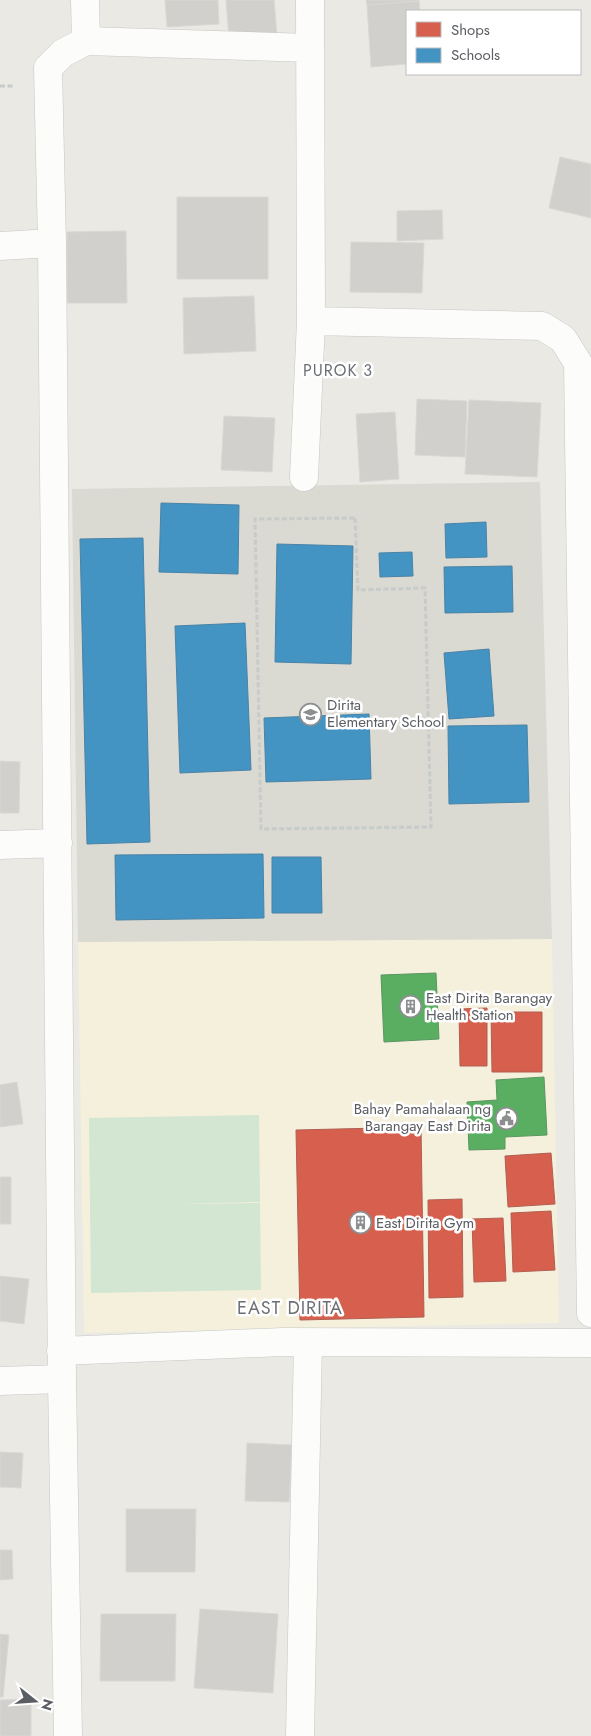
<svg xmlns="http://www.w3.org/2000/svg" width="591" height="1736" font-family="Jost,sans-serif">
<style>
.commercial{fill:#f4f0dc}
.education{fill:#dad9d2}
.pitch{fill:#d2e6d1}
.shops{fill:#d6604d;stroke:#b15f53}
.schools{fill:#4393c3;stroke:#4a83a6}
.public{fill:#5aae61;stroke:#5a9661}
.building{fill:#d1d0cd;stroke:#d9d8d4}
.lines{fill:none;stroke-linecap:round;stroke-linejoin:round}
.minor-casing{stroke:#c6c6c5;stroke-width:29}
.path{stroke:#c7cbca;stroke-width:3;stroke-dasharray:5 2.5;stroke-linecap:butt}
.minor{stroke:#fcfcfb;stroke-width:28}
.labels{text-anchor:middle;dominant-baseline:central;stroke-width:5;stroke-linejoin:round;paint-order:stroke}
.poi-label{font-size:15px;fill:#5a5d62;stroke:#fff;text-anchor:start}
.neighbourhood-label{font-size:16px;letter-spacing:1px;fill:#6b6f74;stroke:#fff}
.quarter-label{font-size:18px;letter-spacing:1px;fill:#6b6f74;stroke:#fff}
</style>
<rect width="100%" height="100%" fill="#eae9e4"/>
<path class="commercial" d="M 552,939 L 559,1323 L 84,1333 L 78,942 Z"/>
<path class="education" d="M 540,482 L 552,939 L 78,942 L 72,489 Z"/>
<path class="pitch" d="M 259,1115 L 260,1202 L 179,1204 L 260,1203 L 261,1290 L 91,1293 L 89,1118 Z"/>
<path class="shops" d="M 487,1008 L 487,1066 L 460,1066 L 459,1009 Z
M 491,1012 L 542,1012 L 542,1072 L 492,1072 Z
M 421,1127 L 424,1317 L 300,1320 L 296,1130 Z
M 551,1153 L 555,1204 L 508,1207 L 505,1156 Z
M 462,1199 L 463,1297 L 429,1298 L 428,1200 Z
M 551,1211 L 555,1270 L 513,1272 L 511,1213 Z
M 503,1218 L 506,1281 L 474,1282 L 472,1219 Z"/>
<path class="schools" d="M 161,503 L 239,505 L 238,574 L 159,572 Z
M 486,522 L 487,557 L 446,558 L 445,524 Z
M 143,538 L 150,842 L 87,844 L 80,539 Z
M 277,544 L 353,546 L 351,664 L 275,662 Z
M 412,552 L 413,576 L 380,577 L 379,553 Z
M 512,566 L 513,612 L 445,613 L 444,567 Z
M 245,623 L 251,770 L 180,773 L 175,626 Z
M 489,649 L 494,716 L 449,719 L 444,653 Z
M 369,714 L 371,779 L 266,782 L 264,718 Z
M 527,725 L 529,802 L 449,804 L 448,726 Z
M 263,854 L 264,918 L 116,920 L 115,855 Z
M 272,857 L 321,857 L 322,913 L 272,913 Z"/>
<path class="public" d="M 436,973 L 439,1039 L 384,1042 L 381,975 Z
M 544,1077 L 547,1135 L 505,1137 L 505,1149 L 469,1150 L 467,1102 L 497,1100 L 496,1080 Z"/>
<path class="building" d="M 165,0 L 218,0 L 219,24 L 167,27 Z
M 226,0 L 274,0 L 277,35 L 229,39 Z
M 366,0 L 419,0 L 419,1 L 367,5 Z
M 419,1 L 420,11 L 407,11 L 407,64 L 371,67 L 367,5 Z
M 560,157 L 591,164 L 591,218 L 549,208 Z
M 177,197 L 268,197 L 268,279 L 177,279 Z
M 442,210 L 443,239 L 397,241 L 397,211 Z
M 126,231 L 127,303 L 67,303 L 67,232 Z
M 351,242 L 424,243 L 422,293 L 350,292 Z
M 254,296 L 256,351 L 184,354 L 183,298 Z
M 417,399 L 467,401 L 465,457 L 415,455 Z
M 469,400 L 541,403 L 537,477 L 465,474 Z
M 395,412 L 399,479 L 360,482 L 356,414 Z
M 224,416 L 275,418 L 272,472 L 221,470 Z
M 0,761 L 20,762 L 19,813 L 0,813 Z
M 17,1082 L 23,1124 L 0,1127 L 0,1085 Z
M 0,1177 L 11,1177 L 11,1224 L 0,1224 Z
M 0,1276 L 29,1279 L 24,1324 L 0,1321 Z
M 247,1443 L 292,1445 L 289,1502 L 245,1501 Z
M 0,1452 L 23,1453 L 21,1488 L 0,1487 Z
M 126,1509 L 196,1509 L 195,1572 L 126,1572 Z
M 0,1550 L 12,1550 L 13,1579 L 0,1580 Z
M 200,1609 L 278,1614 L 273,1693 L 194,1688 Z
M 101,1614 L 176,1614 L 175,1681 L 100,1681 Z
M 0,1634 L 9,1635 L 3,1697 L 0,1697 Z
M 31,1699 L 31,1736 L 0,1736 L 0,1700 Z"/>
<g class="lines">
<defs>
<path id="minor" d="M 85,0 L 86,41
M 0,246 L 52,243
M 311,321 L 542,326 L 563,339 L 578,363 L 591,1313
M 304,477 L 311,321 L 310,0
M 0,845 L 58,843
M 61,1351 L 283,1342 L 591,1343
M 0,1381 L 62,1379
M 68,1736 L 62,1379 L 52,243 L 48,68 L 63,53 L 86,41 L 310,48
M 300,1736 L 308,1343"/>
</defs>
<use href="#minor" class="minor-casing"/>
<path class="path" d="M 0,86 L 13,86
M 355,518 L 358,590 L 425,588 L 431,827 L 261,829 L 255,519 Z"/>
<use href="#minor" class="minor"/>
</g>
<defs>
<symbol id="school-ring" viewBox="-11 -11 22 22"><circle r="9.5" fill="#fff" stroke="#8c8e90" stroke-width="1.5"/><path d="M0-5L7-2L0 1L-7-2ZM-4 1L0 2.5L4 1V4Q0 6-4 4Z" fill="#8c8e90"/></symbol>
<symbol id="building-ring" viewBox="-11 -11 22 22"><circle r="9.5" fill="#fff" stroke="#8c8e90" stroke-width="1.5"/><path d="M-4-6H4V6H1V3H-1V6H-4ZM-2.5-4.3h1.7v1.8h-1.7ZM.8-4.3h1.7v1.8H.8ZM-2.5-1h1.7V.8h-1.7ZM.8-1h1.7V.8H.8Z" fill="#8c8e90"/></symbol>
<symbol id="civic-ring" viewBox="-11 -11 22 22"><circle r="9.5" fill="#fff" stroke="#8c8e90" stroke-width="1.5"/><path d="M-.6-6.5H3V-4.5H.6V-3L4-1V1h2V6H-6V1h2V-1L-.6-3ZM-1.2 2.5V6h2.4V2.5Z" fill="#8c8e90"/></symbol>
</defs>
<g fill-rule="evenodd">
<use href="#school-ring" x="298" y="702" width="25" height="25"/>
<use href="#building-ring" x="398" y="994" width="25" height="25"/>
<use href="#civic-ring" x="494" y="1106" width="25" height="25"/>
<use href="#building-ring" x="348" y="1210" width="25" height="25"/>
</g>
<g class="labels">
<g class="poi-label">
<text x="327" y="705">Dirita<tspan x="327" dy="17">Elementary School</tspan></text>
<text x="426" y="998">East Dirita Barangay<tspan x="426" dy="17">Health Station</tspan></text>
<text x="491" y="1109" text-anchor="end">Bahay Pamahalaan ng<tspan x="491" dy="17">Barangay East Dirita</tspan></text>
<text x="376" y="1223">East Dirita Gym</text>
</g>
<g class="neighbourhood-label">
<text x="338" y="370">PUROK 3</text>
</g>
<g class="quarter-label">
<text x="290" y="1308">EAST DIRITA</text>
</g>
</g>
<rect x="406" y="10" width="175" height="65" fill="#ffffff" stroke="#bdbec0"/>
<rect x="416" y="22" width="25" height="15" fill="#d6604d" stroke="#bdbec0"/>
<text x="451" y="35" font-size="15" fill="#5a5d62">Shops</text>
<rect x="416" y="48" width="25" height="15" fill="#4393c3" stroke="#bdbec0"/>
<text x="451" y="60" font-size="15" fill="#5a5d62">Schools</text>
<g transform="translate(35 1701) rotate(107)" stroke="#ffffff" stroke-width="4" paint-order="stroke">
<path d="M0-4L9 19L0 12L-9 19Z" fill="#5a5d62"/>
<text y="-8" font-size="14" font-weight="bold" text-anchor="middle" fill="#5a5d62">N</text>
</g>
</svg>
